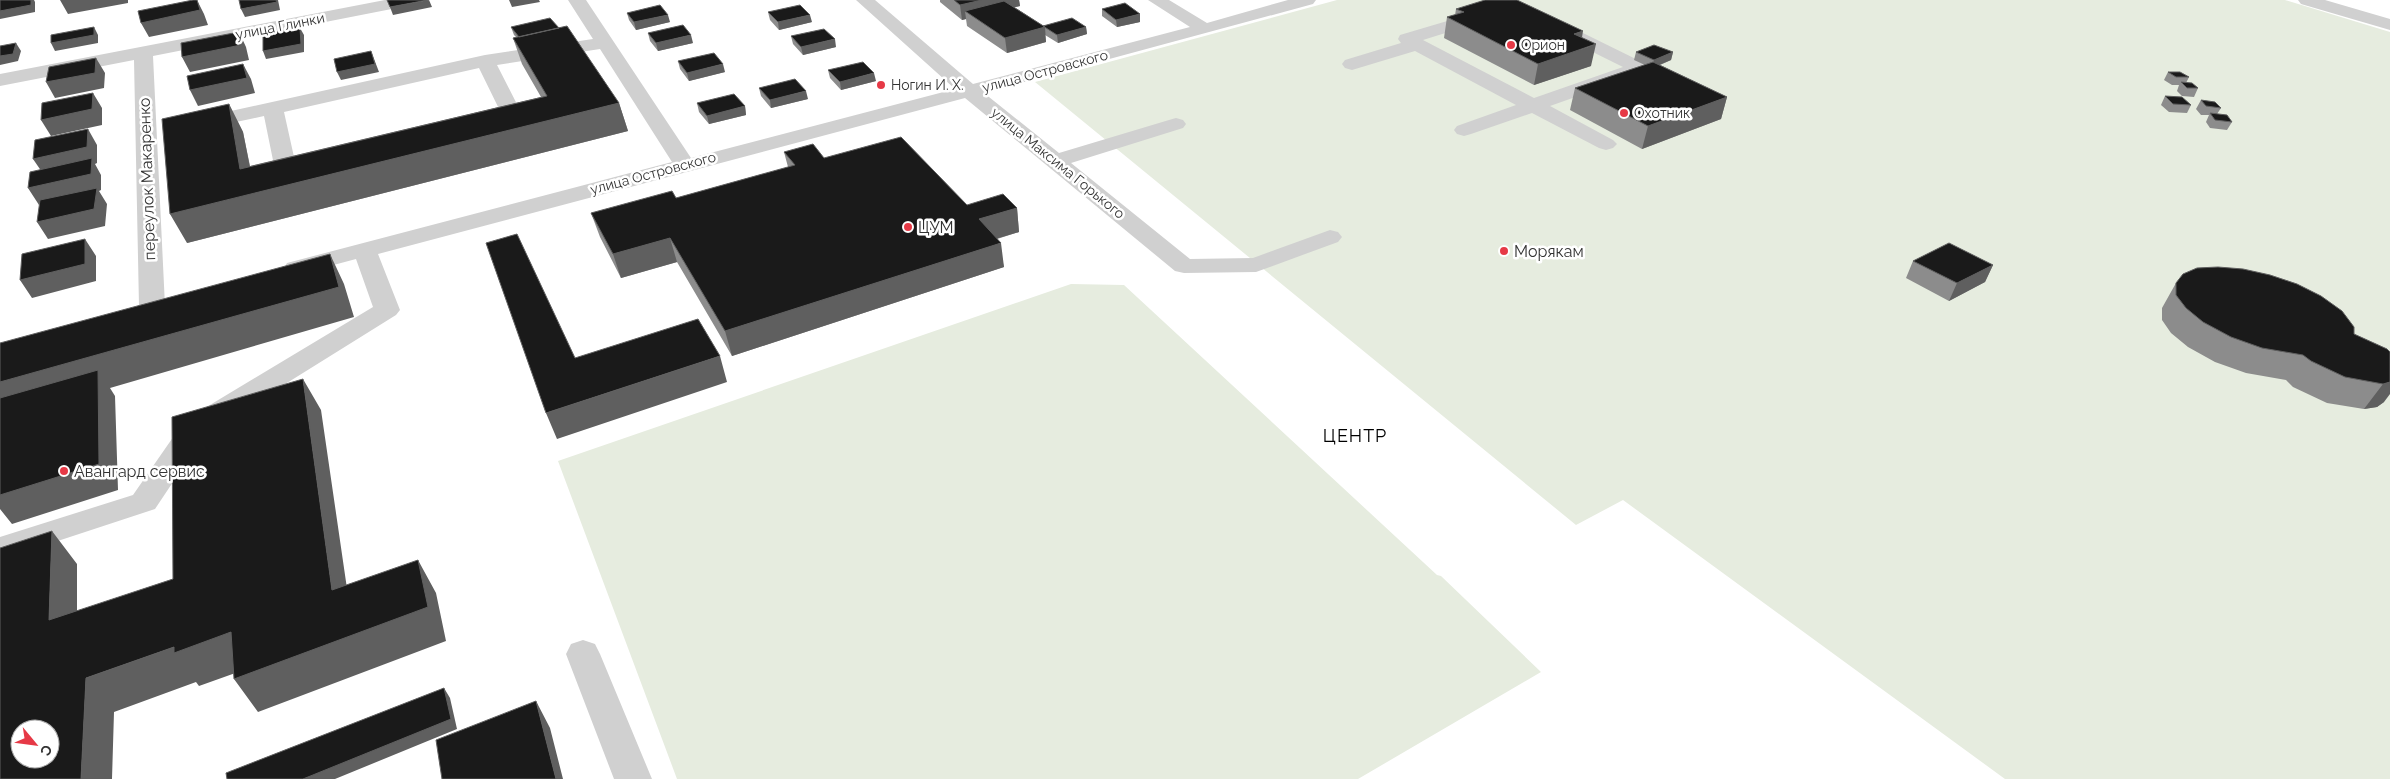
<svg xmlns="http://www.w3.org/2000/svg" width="2390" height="779" font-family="Raleway,sans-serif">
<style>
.green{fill:#e6ecdf}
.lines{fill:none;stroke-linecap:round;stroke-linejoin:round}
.minor{fill:#d0d0d0;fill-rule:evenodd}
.wall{fill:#8c8c8c}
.shaded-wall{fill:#5f5f5f}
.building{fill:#1a1a1a;stroke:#5f5f5f;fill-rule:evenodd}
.poi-dot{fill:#e63946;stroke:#fff;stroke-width:2}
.labels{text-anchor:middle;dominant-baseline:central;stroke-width:5;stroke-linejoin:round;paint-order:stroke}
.far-street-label{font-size:14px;fill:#333;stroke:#fff}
.far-poi-label{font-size:14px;fill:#333;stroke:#fff;text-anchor:start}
.street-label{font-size:16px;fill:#333;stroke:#fff}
.poi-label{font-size:16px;fill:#333;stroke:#fff;text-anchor:start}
.neighbourhood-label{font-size:18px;letter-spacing:1px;fill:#000;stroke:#fff}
</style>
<rect width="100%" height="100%" fill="#fff"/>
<path class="green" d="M 1337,0 L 2285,0 L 2390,32 L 2390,779 L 2005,779 L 1623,500 L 1576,525 L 1035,82 Z
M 1071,284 L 1124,285 L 1437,575 L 1441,576 L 1541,672 L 1358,779 L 677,779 L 558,461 Z"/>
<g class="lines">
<path class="minor" d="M 385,0 L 421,0 L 418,4 L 412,5 L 153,56 L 165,306 L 161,311 L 152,314 L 143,311 L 139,306 L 134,60 L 0,86 L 0,74 Z
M 568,0 L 586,0 L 691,158 L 955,89 L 856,0 L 875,0 L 973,84 L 1190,27 L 1148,0 L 1169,0 L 1207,23 L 1288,0 L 1316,0 L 1313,4 L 984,93 L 1059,153 L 1169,120 L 1176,118 L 1183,120 L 1186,124 L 1183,128 L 1071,163 L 1190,259 L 1253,258 L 1330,230 L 1338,232 L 1342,237 L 1338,242 L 1256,272 L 1184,273 L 1175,271 L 965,98 L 378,254 L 400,310 L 396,315 L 205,434 L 155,509 L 0,560 L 0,537 L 133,495 L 185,420 L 373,307 L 356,259 L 296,275 L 287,273 L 284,268 L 287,263 L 672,162 L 600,49 L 497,65 L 525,120 L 522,124 L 495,131 L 488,129 L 485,125 L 488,121 L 503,117 L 479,68 L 284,112 L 296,166 L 305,164 L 313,166 L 316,171 L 313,176 L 287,182 L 279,180 L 276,175 L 264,116 L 199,130 L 192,128 L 189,124 L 192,120 L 199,118 L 485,55 L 593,39 Z
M 1493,0 L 1516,0 L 1646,64 L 1649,68 L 1646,72 L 1550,106 L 1613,140 L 1617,144 L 1613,148 L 1606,150 L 1599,148 L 1532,113 L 1471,134 L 1464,136 L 1457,134 L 1454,130 L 1457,126 L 1516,105 L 1415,51 L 1352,70 L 1345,68 L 1342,64 L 1345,60 L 1401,43 L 1398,39 L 1400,35 L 1481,11 L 1487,12 L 1490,16 L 1487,20 L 1423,40 L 1534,98 L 1623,67 L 1496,4 Z
M 2298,0 L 2325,0 L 2390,19 L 2390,30 L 2301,4 Z
M 583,640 L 595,644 L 600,654 L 652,779 L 614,779 L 566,654 L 571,644 Z"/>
</g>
<path class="wall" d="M 940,0 L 1019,0 L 1020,6 L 1014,7 L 1043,26 L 1086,27 L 1087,34 L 1058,43 L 1045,35 L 1046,42 L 1007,53 L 967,26 L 966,19 L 962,20 L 940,2 Z
M 1102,9 L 1140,22 L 1117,27 L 1102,16 Z
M 1456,9 L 1582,38 L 1591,66 L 1534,85 L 1444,38 L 1447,17 L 1455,15 Z
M 768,12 L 812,22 L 779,30 L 770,20 Z
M 627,13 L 670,22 L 636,30 L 629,20 Z
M 511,27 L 619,103 L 628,131 L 187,243 L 229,104 L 243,132 L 250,166 L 541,97 L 522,64 L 513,38 L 516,37 L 514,35 Z
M 648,33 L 693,43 L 658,51 L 650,41 Z
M 791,36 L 836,47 L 803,55 L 793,44 Z
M 1636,52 L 1673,52 L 1671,60 L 1660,65 L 1727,97 L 1721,119 L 1642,149 L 1570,110 L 1575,88 L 1645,65 L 1634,60 Z
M 678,61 L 725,72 L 689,81 L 680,69 Z
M 828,70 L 876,81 L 841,90 L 830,78 Z
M 2168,72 L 2189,77 L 2186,83 L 2198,88 L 2194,97 L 2182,96 L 2177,91 L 2179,85 L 2172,85 L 2164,80 Z
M 759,88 L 808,99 L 771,108 L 761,96 Z
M 2165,96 L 2191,105 L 2187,113 L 2169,112 L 2161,105 Z
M 2201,100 L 2221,108 L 2217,114 L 2232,122 L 2227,130 L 2210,128 L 2206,122 L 2209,115 L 2201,115 L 2196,109 Z
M 697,103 L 745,106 L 746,115 L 709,124 L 699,112 Z
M 784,152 L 824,158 L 967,205 L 1017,208 L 1019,232 L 997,239 L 1004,267 L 732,356 L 677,262 L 621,278 L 600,237 L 591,213 L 676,198 L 788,167 Z
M 1913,261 L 1993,265 L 1985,282 L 1949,301 L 1906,278 Z
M 2176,283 L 2354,334 L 2387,349 L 2384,402 L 2377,407 L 2364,409 L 2327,403 L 2293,387 L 2286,380 L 2246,373 L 2215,362 L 2188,347 L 2171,333 L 2162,320 L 2162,308 Z"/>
<path class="shaded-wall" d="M 31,0 L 34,0 L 35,2 L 35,12 L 0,19 L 0,11 Z
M 60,0 L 128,0 L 128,3 L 68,14 Z
M 197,0 L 204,14 L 208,25 L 149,37 L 141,23 Z
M 276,0 L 278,0 L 280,10 L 245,17 L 241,9 Z
M 429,0 L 432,7 L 393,15 L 390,7 Z
M 509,0 L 539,0 L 540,2 L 512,7 Z
M 982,0 L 1019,0 L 1020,6 L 974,17 L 965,11 L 966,19 L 962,20 L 960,5 Z
M 1140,14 L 1140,22 L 1117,27 L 1116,20 Z
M 668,15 L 670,22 L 636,30 L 634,22 Z
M 810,15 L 812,22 L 779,30 L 778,22 Z
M 94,27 L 98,35 L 98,43 L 55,51 L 51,43 Z
M 1045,27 L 1046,42 L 1007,53 L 1005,38 Z
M 1086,27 L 1087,34 L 1058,43 L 1057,35 Z
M 300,28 L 304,35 L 304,52 L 266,59 L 263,51 Z
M 1583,31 L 1580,50 L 1596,44 L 1591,66 L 1534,85 L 1538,64 L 1574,34 Z
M 239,32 L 246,47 L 249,60 L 190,72 L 182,57 Z
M 691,35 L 693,43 L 658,51 L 656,43 Z
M 835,39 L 836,47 L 803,55 L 801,47 Z
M 16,43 L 21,51 L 18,61 L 0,65 L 0,56 Z
M 371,51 L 379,72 L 341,80 L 337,72 Z
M 1673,52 L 1671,60 L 1652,68 L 1654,60 Z
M 96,58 L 105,73 L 104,88 L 55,98 L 46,82 Z
M 243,64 L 251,79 L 255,93 L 198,106 L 190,90 Z
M 723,64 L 725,72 L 689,81 L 687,73 Z
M 874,73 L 876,81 L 841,90 L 840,82 Z
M 806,91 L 808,99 L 771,108 L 770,100 Z
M 93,93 L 102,108 L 102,125 L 51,136 L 41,120 Z
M 1727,97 L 1721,119 L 1642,149 L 1648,126 Z
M 619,103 L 628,131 L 187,243 L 170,214 L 240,169 L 229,104 L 243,132 L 255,193 Z
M 745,106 L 746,115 L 709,124 L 707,116 Z
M 88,129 L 97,145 L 97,163 L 95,164 L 101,175 L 101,190 L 99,191 L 107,204 L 105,226 L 48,239 L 37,222 L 96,191 L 39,205 L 28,188 L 44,175 L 33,159 Z
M 1017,208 L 1019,232 L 982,243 L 979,219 Z
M 670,238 L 677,262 L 621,278 L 613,254 Z
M 85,239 L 96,256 L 96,281 L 32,298 L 20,280 Z
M 1001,243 L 1004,267 L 732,356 L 725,331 Z
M 330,254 L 344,284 L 354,317 L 110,388 L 115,396 L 118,490 L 12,524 L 0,509 L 0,382 Z
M 1993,265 L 1985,282 L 1949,301 L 1957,283 Z
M 720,356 L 727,382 L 557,439 L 546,413 Z
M 303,379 L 321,410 L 352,623 L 332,590 Z
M 2390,382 L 2390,394 L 2384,402 L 2377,407 L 2364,409 L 2383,384 Z
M 52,531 L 77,564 L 77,653 L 49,620 Z
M 418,560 L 436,593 L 446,641 L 258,712 L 234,679 Z
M 231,632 L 255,666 L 199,686 L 196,682 L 114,712 L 112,779 L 81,779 L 86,678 L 174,647 Z
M 444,688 L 450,698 L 457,729 L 335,779 L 303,779 Z
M 536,701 L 550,728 L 563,779 L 556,779 Z"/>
<path class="building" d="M 0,0 L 31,0 L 31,5 L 0,11 Z
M 193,0 L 197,0 L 200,10 L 141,23 L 138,11 Z
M 239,0 L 276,0 L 277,2 L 241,9 Z
M 387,0 L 428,0 L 390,7 Z
M 954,0 L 982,0 L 960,5 Z
M 1485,0 L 1517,0 L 1583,31 L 1574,34 L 1596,44 L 1538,64 L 1447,17 L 1464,12 L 1456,9 Z
M 1004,1 L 1045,27 L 1005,38 L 965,11 Z
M 1125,3 L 1140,14 L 1116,20 L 1102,9 Z
M 660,5 L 668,15 L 634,22 L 627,13 Z
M 800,5 L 810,15 L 778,22 L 768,12 Z
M 550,18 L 559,28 L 519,37 L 511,27 Z
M 1072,18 L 1086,27 L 1057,35 L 1043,26 Z
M 683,25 L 691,35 L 656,43 L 648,33 Z
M 567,26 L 619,103 L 170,214 L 162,119 L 229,104 L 240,169 L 547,96 L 513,38 Z
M 94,27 L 94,35 L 51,43 L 51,35 Z
M 300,28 L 301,44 L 263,51 L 263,34 Z
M 824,29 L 835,39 L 801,47 L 791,36 Z
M 239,32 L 241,45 L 182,57 L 181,43 Z
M 16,43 L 13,54 L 0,56 L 0,46 Z
M 1654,45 L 1673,52 L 1654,60 L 1636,52 Z
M 371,51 L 375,64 L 337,72 L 334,59 Z
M 714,53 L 723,64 L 687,73 L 678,61 Z
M 96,58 L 95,73 L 46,82 L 49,67 Z
M 863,62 L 874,73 L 840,82 L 828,70 Z
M 1653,62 L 1727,97 L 1648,126 L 1575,88 Z
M 243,64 L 247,78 L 190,90 L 187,76 Z
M 2168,72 L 2180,72 L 2189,77 L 2176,77 Z
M 795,79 L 806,91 L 770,100 L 759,88 Z
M 2181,82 L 2192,83 L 2198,88 L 2187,88 Z
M 93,93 L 92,109 L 41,120 L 42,103 Z
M 734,94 L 745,106 L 707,116 L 697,103 Z
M 2165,96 L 2182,97 L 2191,105 L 2173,104 Z
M 2201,100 L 2215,102 L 2221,108 L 2206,106 Z
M 2210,113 L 2227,115 L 2232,122 L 2215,120 Z
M 88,129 L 87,147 L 33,159 L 35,140 Z
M 901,137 L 967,205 L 1003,194 L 1017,208 L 979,219 L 1001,243 L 725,331 L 670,238 L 613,254 L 591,213 L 672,191 L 676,198 L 795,165 L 784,152 L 813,144 L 824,158 Z
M 92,158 L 91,174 L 28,188 L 30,172 Z
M 97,188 L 94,209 L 37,222 L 40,200 Z
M 517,234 L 575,358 L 698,319 L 720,356 L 546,413 L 486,243 Z
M 85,239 L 85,264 L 20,280 L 22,254 Z
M 1949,243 L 1993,265 L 1957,283 L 1913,261 Z
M 330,254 L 339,287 L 0,382 L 0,343 Z
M 2218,267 L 2243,269 L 2270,275 L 2297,284 L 2321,296 L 2342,311 L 2354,327 L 2354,334 L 2387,349 L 2390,352 L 2390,382 L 2383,384 L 2345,377 L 2311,361 L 2303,355 L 2262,348 L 2231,337 L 2203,322 L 2186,308 L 2176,295 L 2176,283 L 2183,274 L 2197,268 Z
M 98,370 L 99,464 L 0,495 L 0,398 Z
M 303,379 L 332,590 L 418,560 L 428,607 L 234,679 L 231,632 L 174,653 L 174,647 L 86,678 L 81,779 L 0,779 L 0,548 L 52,531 L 49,620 L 173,579 L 172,417 ZM 20,729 L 50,729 L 50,759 L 20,759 Z
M 444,688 L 451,719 L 303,779 L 227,779 L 226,773 Z
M 536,701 L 556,779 L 442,779 L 436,740 Z"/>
<g class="poi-dot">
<circle cx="1511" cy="45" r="5"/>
<circle cx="881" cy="85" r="5"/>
<circle cx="1624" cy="113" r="5"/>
<circle cx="908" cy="227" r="5"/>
<circle cx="1504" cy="251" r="5"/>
<circle cx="64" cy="471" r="5"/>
</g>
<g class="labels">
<g class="far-street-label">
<text transform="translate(280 26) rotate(-11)">улица Глинки</text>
<text transform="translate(1045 71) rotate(-15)">улица Островского</text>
<text transform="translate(1058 163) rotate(39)">улица Максима Горького</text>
<text transform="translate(653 173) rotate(-15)">улица Островского</text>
</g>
<g class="far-poi-label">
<text x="1521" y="45">Орион</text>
<text x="891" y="85">Ногин И. Х.</text>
<text x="1634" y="113">Охотник</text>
</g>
<g class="street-label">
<text transform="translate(147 179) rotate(-92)">переулок Макаренко</text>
</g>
<g class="poi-label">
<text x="918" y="227">ЦУМ</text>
<text x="1514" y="251">Морякам</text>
<text x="74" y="471">Авангард сервис</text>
</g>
<g class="neighbourhood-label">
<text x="1355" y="435">ЦЕНТР</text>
</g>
</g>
<g transform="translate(35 744) rotate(119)"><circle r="24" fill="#ffffff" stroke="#adadad"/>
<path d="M0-4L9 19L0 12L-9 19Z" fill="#e63946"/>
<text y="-8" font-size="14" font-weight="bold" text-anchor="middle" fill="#333333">С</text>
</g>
</svg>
